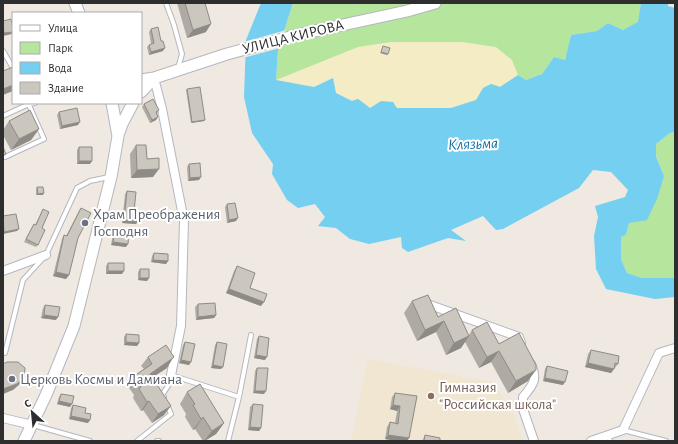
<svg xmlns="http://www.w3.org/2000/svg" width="678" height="444" font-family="'Alegreya Sans',sans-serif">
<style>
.education{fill:#f0e6d1}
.green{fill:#b6e59e}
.sand{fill:#f3ecc5}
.water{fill:#75cff0}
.pier{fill:#efe9e1}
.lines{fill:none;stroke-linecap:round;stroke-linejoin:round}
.lane-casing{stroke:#b4b7c1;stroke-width:6}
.street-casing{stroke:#b4b7c1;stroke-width:10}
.secondary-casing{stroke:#b4b7c1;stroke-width:13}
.lane{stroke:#fff;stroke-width:4}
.street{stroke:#fff;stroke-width:8}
.secondary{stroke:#fff;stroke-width:11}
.wall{fill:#afaba4}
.shaded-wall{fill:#8e8b86}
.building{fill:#cbc7bf;stroke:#8e8b86}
.worship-dot{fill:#6b7280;stroke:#fff;stroke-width:1.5}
.education-dot{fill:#8d6e63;stroke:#fff;stroke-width:1.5}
.labels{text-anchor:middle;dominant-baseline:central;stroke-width:4;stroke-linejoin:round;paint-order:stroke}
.street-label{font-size:15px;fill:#2e2e2e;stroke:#fff}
.worship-label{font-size:15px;fill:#5b616d;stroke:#fff;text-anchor:start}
.education-label{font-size:15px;fill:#785e54;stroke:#fff;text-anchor:start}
.water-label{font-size:16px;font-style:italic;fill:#0d6fa3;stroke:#fff}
</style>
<rect width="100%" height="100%" fill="#efe9e1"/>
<path class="education" d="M 368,359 L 491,382 L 512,409 L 523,441 L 351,441 Z"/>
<path class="green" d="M 293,3 L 405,3 L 406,6 L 417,3 L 641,3 L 639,23 L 623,30 L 608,23 L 597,31 L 571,35 L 565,60 L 554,57 L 542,74 L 526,80 L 518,75 L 500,87 L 476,100 L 451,108 L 370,108 L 352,101 L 333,78 L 276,80 L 278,50 Z
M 675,132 L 675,278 L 642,278 L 627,273 L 621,259 L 621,237 L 626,235 L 629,223 L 664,176 L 656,155 L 656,144 L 670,133 Z"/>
<path class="sand" d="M 391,42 L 462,42 L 496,47 L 512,60 L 518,75 L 500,87 L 491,84 L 476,100 L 451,108 L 370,108 L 358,99 L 352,101 L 336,93 L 276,80 L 358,47 Z"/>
<path class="water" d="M 261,3 L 293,3 L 278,50 L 276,80 L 314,87 L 333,78 L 336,93 L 352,101 L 358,99 L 370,108 L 381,101 L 393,102 L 397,108 L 451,108 L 476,100 L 483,88 L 491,84 L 500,87 L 518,75 L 526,80 L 542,74 L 554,57 L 565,60 L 571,35 L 597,31 L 608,23 L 623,30 L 638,22 L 641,3 L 668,3 L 668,6 L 675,8 L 675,132 L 670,133 L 656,144 L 656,156 L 664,176 L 657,199 L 647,220 L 629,223 L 626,235 L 621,237 L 621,259 L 627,273 L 642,278 L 675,278 L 675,297 L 655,299 L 606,289 L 596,269 L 594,236 L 598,217 L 595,206 L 625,197 L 628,190 L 611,172 L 593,170 L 579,188 L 503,229 L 496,230 L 483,216 L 451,230 L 466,241 L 448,238 L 408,252 L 402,248 L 401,237 L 369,244 L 350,239 L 336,228 L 318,226 L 325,217 L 315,204 L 298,208 L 287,200 L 272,174 L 273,164 L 252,133 L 244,97 L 246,40 Z"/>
<path class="pier" d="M 286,30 L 280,48 L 243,58 L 244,42 Z"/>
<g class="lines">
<defs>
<path id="lane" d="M 166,3 L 174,25 L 182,54 L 178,68
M 3,51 L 13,68
M 3,116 L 29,104 L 35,103
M 5,157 L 44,139 L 28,103
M 3,353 L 5,353 L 23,280 L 46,255 L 77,188 L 90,181 L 109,177
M 164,397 L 162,395 L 168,386 L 171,375 L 239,397
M 33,425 L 90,441
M 623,430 L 666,441
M 608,435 L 610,441
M 137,441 L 171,414 L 167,405
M 157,441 L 159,441
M 228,441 L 239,397 L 251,335"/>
<path id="street" d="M 154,78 L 162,109 L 184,221 L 181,326 L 171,375
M 3,271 L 46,255
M 422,302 L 519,337 L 521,343
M 531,364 C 538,380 533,385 523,397 L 523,409 L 534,441
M 3,418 L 32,425
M 591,441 L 623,430 L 659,353 L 675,348"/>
<path id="secondary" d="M 75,3 L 79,13
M 141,80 L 154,78 L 227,54 L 301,34 L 407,11 L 435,3
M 141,92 L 154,78
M 118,135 L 122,124 L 133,103
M 24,441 L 46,395 L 74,326 L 111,177 L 118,136 L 112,103"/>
</defs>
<use href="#lane" class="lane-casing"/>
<use href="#street" class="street-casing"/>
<use href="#secondary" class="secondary-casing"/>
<use href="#lane" class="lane"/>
<use href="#street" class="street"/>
<use href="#secondary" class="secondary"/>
</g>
<path class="wall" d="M 177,3 L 205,3 L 206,32 L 187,38 Z
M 151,29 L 161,41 L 163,51 L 149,55 L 147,47 L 149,45 L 151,44 L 149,32 Z
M 187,89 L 205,120 L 204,121 L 191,123 L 186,90 Z
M 144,104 L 159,110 L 157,114 L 156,120 L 150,123 L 142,107 Z
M 59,112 L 78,125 L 60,129 L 57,115 Z
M 9,121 L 39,129 L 31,140 L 11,150 L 3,135 L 3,130 Z
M 136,145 L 147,159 L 153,177 L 131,178 L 130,154 Z
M 79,147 L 90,164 L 77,164 L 77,150 Z
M 189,164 L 199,180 L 188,181 L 187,167 Z
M 37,187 L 43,195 L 36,195 L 36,189 Z
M 127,191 L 134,212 L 138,221 L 136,224 L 122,223 L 125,194 Z
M 227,204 L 236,221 L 227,223 L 225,207 Z
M 81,208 L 78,238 L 69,275 L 66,279 L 53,276 L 62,239 L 64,235 L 66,236 L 79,211 Z
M 43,209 L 42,228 L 38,245 L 36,247 L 24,242 L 32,227 L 34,224 L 35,225 Z
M 115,231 L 126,247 L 111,245 L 113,234 Z
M 154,253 L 168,261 L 166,264 L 151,262 L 152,256 Z
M 108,263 L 122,274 L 106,274 L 106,266 Z
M 237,266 L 250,288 L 261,306 L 226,293 L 234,271 Z
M 140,269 L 149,278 L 147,281 L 138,280 L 138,272 Z
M 412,301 L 469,335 L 472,330 L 499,344 L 528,381 L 508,393 L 491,362 L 479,368 L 465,342 L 461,348 L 446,355 L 436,332 L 417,341 L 404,313 Z
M 198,304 L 216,315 L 214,318 L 196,320 L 195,307 Z
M 45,305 L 56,320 L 41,318 L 43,308 Z
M 126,334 L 139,343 L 137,346 L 124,345 L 124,337 Z
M 259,336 L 265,360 L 254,358 L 257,339 Z
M 185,342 L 191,362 L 189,365 L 179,363 L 183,345 Z
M 217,342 L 221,369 L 211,368 L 215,345 Z
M 591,350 L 618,364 L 611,373 L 585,367 L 588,354 Z
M 148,357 L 167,368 L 152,377 L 164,415 L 152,423 L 143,410 L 141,411 L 133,398 L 134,395 L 127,385 L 134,376 L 144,369 L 141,366 Z
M 547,366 L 563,385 L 543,381 L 545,369 Z
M 257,368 L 264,394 L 253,393 L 255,371 Z
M 187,392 L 224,423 L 216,434 L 205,441 L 203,441 L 195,429 L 193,430 L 185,417 L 186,414 L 180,404 Z
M 395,393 L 417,396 L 409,438 L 407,441 L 397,441 L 385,439 L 387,427 L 390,422 L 395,423 L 397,411 L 390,409 L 392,397 Z
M 61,394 L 70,407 L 57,404 L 59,397 Z
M 253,404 L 261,428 L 259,431 L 248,430 L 250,407 Z
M 73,405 L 85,413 L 88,423 L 69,419 L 71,408 Z
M 425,435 L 440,441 L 422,441 Z"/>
<path class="shaded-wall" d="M 211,24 L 206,32 L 187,38 L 193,30 Z
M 13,32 L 12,34 L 3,36 L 4,33 Z
M 165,48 L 163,51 L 149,55 L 151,52 Z
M 381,52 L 388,54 L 387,55 L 380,53 Z
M 13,85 L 13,91 L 3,95 L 3,89 Z
M 158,117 L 156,120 L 150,123 L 152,120 Z
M 205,120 L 204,121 L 191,123 L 192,122 Z
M 80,122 L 78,125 L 60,129 L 62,126 Z
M 39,129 L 31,140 L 11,150 L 19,139 Z
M 79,161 L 92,161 L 90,164 L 77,164 Z
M 159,169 L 153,177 L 131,178 L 137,170 Z
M 201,177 L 199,180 L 188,181 L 190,178 Z
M 44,193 L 43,195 L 36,195 L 38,194 Z
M 238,218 L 236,221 L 227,223 L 229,220 Z
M 124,220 L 138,221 L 136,224 L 122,223 Z
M 19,229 L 17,231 L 3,234 L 4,232 Z
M 113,242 L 128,244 L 126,247 L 111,245 Z
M 153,260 L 168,261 L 166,264 L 151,262 Z
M 108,271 L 124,271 L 122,274 L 106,274 Z
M 56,272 L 69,275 L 66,279 L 53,276 Z
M 140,278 L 149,278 L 147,281 L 138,280 Z
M 229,289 L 264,302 L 261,306 L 226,293 Z
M 44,315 L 58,317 L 56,320 L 41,318 Z
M 216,315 L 214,318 L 196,320 L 198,317 Z
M 444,321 L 436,332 L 417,341 L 425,330 Z
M 469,336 L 461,348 L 446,355 L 454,343 Z
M 126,342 L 139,343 L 137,346 L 124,345 Z
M 499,351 L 491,362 L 479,368 L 487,357 Z
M 256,355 L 267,357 L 265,360 L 254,358 Z
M 173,358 L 167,368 L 144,383 L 150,374 Z
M 181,360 L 191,362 L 189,365 L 179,363 Z
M 588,363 L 614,369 L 611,373 L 585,367 Z
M 213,365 L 223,367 L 221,369 L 211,368 Z
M 536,370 L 528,381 L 508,393 L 516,381 Z
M 24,378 L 20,384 L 13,390 L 3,394 L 3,389 Z
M 545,378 L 565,382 L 563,385 L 543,381 Z
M 255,391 L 266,391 L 264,394 L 253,393 Z
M 59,401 L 72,404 L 70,407 L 57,404 Z
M 149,401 L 143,410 L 141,411 L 147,402 Z
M 393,405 L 400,406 L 397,411 L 390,409 Z
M 171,406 L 164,415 L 152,423 L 158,414 Z
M 71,416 L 90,420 L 88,423 L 69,419 Z
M 203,417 L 195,429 L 193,430 L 201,419 Z
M 224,423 L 216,434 L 204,441 L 212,431 Z
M 250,427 L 261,428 L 259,431 L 248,430 Z
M 388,435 L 409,438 L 407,441 L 397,441 L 385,439 Z"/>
<path class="building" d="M 185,3 L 205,3 L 211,24 L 193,30 Z
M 11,19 L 13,28 L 13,32 L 4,33 L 3,27 L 3,21 Z
M 158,27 L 161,41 L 163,41 L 165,48 L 151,52 L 149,45 L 154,43 L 151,29 Z
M 383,46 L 390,48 L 388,54 L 381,52 Z
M 13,67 L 13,85 L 3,89 L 3,71 Z
M 200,87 L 205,120 L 192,122 L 187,89 Z
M 153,99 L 159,110 L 156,112 L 158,117 L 152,120 L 144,104 Z
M 77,108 L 80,122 L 62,126 L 59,112 Z
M 30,110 L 39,129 L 19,139 L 9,121 Z
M 136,145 L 146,145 L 147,159 L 159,158 L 159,169 L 137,170 Z
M 3,147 L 6,154 L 3,156 Z
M 79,147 L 92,147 L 92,161 L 79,161 Z
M 200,163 L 201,177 L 190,178 L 189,164 Z
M 37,187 L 43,187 L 44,193 L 38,194 Z
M 127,191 L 136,192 L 134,212 L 139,213 L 138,221 L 124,220 Z
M 235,203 L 238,218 L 229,220 L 227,204 Z
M 81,208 L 91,213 L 78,238 L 69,275 L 56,272 L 64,235 L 67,236 Z
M 43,209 L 49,212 L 42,228 L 45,230 L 38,245 L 26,239 L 34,224 L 36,225 Z
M 16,214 L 19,229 L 4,232 L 3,216 Z
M 115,231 L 129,233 L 128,244 L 113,242 Z
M 154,253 L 168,254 L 168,261 L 153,260 Z
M 108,263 L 124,263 L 124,271 L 108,271 Z
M 237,266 L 255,273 L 250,288 L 267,294 L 264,302 L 229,289 Z
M 140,269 L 149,269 L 149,278 L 140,278 Z
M 428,295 L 438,317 L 456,308 L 469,336 L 454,343 L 444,321 L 425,330 L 412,301 Z
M 215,303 L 216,315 L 198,317 L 198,304 Z
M 45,305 L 60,307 L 58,317 L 44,315 Z
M 487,322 L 499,344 L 519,333 L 536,365 L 536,370 L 516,381 L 499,351 L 487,357 L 472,330 Z
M 126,334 L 139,335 L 139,343 L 126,342 Z
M 259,336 L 269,338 L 267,357 L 256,355 Z
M 185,342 L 195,344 L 191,362 L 181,360 Z
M 217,342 L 227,344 L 223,367 L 213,365 Z
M 166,345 L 174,357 L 173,358 L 150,374 L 171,406 L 158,414 L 149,401 L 147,402 L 139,389 L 141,387 L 134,376 L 152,364 L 148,357 Z
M 591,350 L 619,356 L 618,364 L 615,363 L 614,369 L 588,363 Z
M 7,362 L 18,362 L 25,368 L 24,378 L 17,384 L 3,389 L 3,364 Z
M 547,366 L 568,371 L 565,382 L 545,378 Z
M 257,368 L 268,368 L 266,391 L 255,391 Z
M 200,384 L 224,423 L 212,431 L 203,417 L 201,419 L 193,405 L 195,404 L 187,392 Z
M 395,393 L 417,396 L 409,438 L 388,435 L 390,422 L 398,424 L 400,406 L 393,405 Z
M 61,394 L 74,396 L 72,404 L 59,401 Z
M 253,404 L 263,405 L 261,428 L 250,427 Z
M 73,405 L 86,408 L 85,413 L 91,414 L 90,420 L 71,416 Z
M 425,435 L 440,438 L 440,441 L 424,441 Z"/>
<g class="worship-dot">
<circle cx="85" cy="223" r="4"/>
<circle cx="12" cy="379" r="4"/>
</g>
<circle class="education-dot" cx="431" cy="396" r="4"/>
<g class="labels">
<g class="street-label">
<text transform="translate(293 37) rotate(-14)">УЛИЦА КИРОВА</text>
</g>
<g class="worship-label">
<text x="93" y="214">Храм Преображения<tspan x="93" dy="17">Господня</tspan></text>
<text x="20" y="379">Церковь Космы и Дамиана</text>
</g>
<g class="education-label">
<text x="439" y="387">Гимназия<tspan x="439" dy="17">"Российская школа"</tspan></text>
</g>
<g class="water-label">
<text transform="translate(473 144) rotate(-2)">Клязьма</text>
</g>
</g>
<rect width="678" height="444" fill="none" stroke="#2e2e2e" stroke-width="8"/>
<rect x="12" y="12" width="130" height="92" fill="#ffffff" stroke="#ababab"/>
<rect x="20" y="25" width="20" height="6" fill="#ffffff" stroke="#ababab"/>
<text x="48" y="32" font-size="12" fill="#2e2e2e">Улица</text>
<rect x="20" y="42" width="20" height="12" fill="#b6e59e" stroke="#ababab"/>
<text x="48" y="52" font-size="12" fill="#2e2e2e">Парк</text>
<rect x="20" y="62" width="20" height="12" fill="#75cff0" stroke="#ababab"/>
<text x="48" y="72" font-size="12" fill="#2e2e2e">Вода</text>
<rect x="20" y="82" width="20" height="12" fill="#cbc7bf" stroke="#ababab"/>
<text x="48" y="92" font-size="12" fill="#2e2e2e">Здание</text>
<g transform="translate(32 412) rotate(333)" stroke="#ffffff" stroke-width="3" paint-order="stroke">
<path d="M0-3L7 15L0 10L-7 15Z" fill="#2e2e2e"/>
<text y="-6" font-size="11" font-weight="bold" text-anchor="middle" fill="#2e2e2e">С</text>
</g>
</svg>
